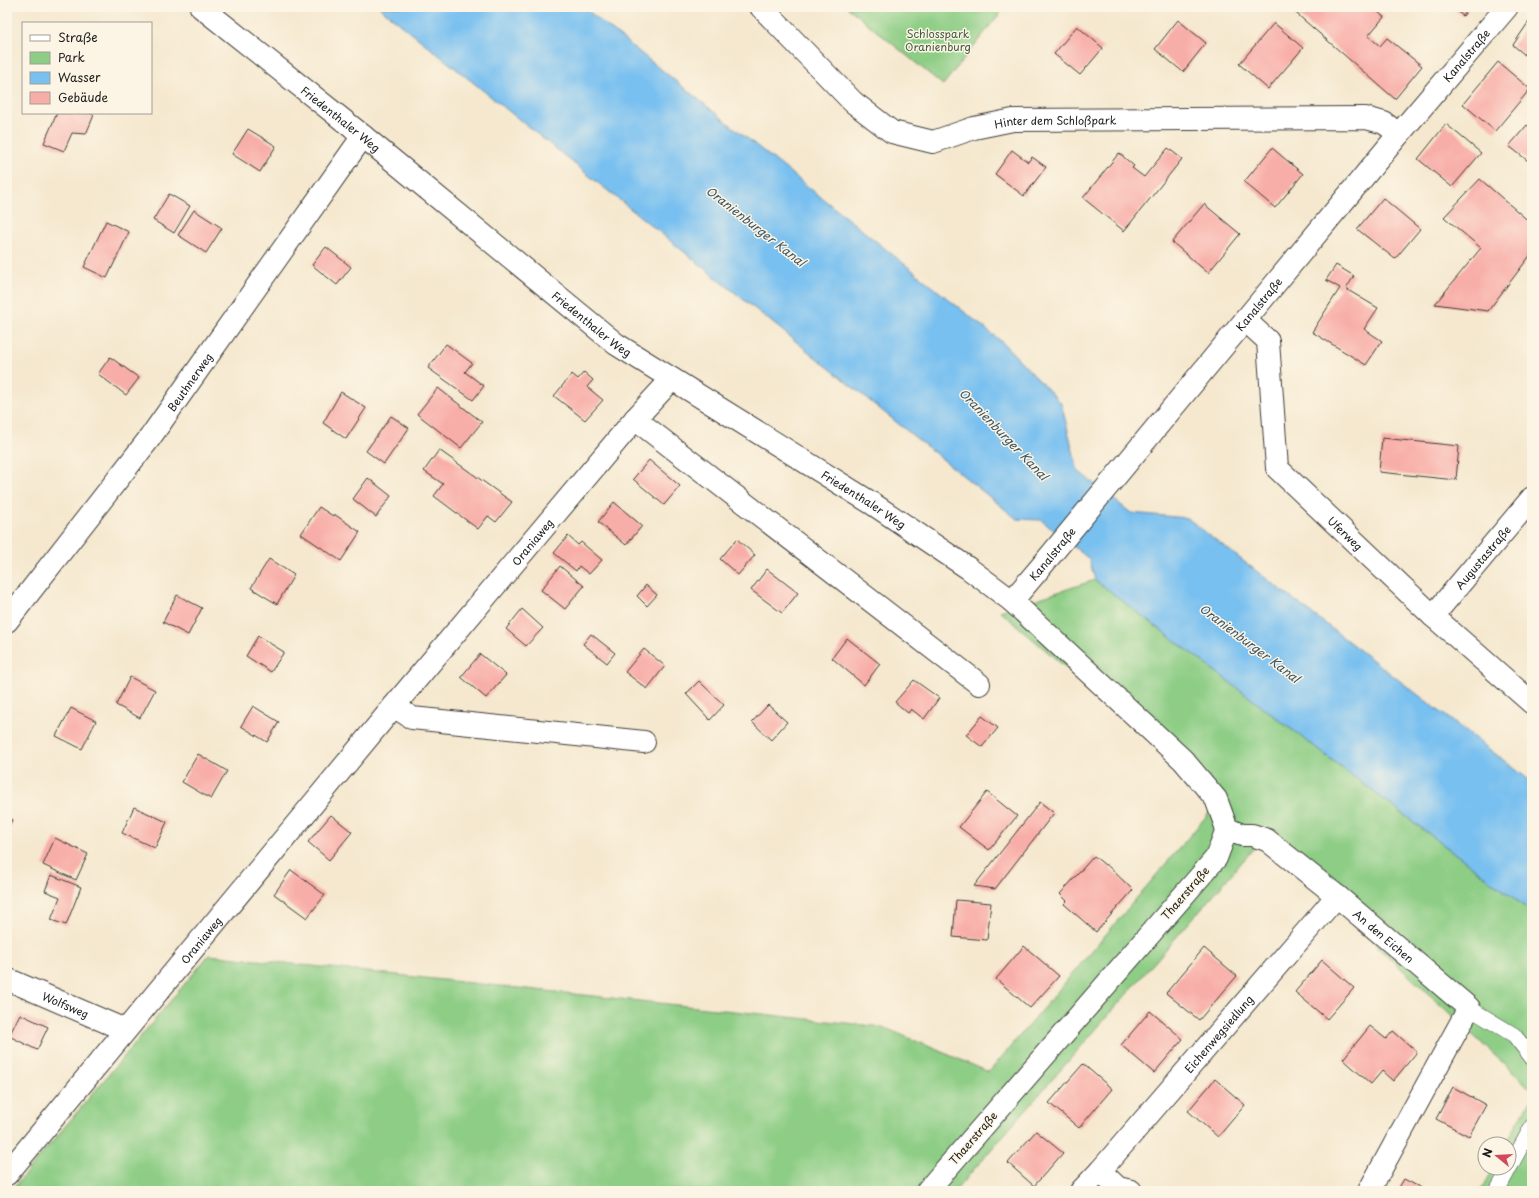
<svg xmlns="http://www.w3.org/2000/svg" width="1539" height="1198" font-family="'Playpen Sans',sans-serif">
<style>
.green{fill:#8dcd85;stroke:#547450}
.water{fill:#78c0f0;stroke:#4a6e86}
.building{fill:#f8aea8}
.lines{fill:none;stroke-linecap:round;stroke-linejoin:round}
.lane-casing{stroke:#3d3b37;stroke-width:16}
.street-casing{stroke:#3d3b37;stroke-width:24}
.lane{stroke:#fff;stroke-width:15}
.street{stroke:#fff;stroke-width:22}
.labels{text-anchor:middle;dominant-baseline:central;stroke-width:3;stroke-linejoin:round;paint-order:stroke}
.park-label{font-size:11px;fill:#445a41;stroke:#fcf5e5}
.street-label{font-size:11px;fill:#1c1c1c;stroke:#fcf5e5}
.water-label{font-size:12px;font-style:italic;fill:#3c5566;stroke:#fcf5e5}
</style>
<rect width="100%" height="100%" fill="#fcf5e5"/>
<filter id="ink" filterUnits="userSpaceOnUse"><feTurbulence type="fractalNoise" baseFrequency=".025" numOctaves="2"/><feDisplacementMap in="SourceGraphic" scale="8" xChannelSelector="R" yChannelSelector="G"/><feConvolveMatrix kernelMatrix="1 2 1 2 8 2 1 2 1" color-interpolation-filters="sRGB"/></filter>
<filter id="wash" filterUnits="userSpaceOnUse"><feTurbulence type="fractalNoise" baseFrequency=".012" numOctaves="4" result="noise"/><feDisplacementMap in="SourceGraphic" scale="16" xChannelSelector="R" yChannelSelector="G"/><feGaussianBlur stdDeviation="0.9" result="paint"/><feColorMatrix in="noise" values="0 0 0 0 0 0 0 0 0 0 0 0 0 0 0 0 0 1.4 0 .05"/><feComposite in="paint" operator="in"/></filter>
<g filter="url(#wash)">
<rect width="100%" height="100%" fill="#f5e8cf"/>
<path class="green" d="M 847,7 L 1005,7 L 943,85 Z
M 1095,580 L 1532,912 L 1532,1090 L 1262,839 L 955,1191 L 11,1191 L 209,955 L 883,1027 L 989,1072 L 1220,800 L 1000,611 Z
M 1532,1096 L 1532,1191 L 1480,1191 L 1493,1168 L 1509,1168 L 1509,1144 L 1506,1144 Z"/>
<path class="water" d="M 379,7 L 583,7 L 1002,342 L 1061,403 L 1078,471 L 1131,513 L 1187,518 L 1532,782 L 1532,912 L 1095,580 L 1089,559 L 1041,520 L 1017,519 Z"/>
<g id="blocks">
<path class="building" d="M 1291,7 L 1372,7 L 1384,17 L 1368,36 L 1380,46 L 1387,38 L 1422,66 L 1395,99 L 1290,8 Z
M 1452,7 L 1470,7 L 1463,16 Z
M 1532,17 L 1532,61 L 1513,45 Z
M 1178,20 L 1206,43 L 1183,72 L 1155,49 Z
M 1274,23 L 1303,48 L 1268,89 L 1239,64 Z
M 1077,26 L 1103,48 L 1080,75 L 1054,54 Z
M 1498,62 L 1530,89 L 1495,131 L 1463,104 Z
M 57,113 L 90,113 L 94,115 L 86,134 L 72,133 L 64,151 L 44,143 Z
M 1446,124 L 1481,153 L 1452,187 L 1418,159 Z
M 1527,125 L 1532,129 L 1532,164 L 1509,146 Z
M 248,129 L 276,146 L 260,172 L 232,154 Z
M 1168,148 L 1182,159 L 1124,231 L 1083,198 L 1119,153 L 1134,166 L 1132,168 L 1144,177 Z
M 1272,148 L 1303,174 L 1275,208 L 1244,182 Z
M 1012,150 L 1028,162 L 1032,157 L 1046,167 L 1024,196 L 995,174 Z
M 1480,179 L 1532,224 L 1532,253 L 1488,311 L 1435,304 L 1481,248 L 1444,217 Z
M 169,194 L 190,206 L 174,233 L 153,220 Z
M 1383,198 L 1420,229 L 1395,259 L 1357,229 Z
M 1204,204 L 1240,234 L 1208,273 L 1172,242 Z
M 194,210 L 222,228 L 206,253 L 178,235 Z
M 106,221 L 129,232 L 107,278 L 84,267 Z
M 326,247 L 351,267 L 337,285 L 312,265 Z
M 1336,265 L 1354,276 L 1346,289 L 1378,308 L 1364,329 L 1382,341 L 1366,365 L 1312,332 L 1340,288 L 1326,280 Z
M 446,344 L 472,363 L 465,372 L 484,386 L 473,400 L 428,368 Z
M 110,357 L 139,378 L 126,395 L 98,374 Z
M 584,372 L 593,380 L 587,387 L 603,400 L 585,420 L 554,396 L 572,374 L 578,379 Z
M 438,388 L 482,422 L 461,448 L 417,414 Z
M 341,392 L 366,408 L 346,439 L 323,423 Z
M 391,416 L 409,428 L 384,464 L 366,451 Z
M 1382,438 L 1459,446 L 1456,480 L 1379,472 Z
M 439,450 L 512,502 L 496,522 L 488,516 L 478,529 L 434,496 L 443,484 L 424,471 Z
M 649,460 L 680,486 L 664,505 L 633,479 Z
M 368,478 L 391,496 L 376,517 L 353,499 Z
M 614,502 L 642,526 L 626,545 L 598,522 Z
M 319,507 L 333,516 L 334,514 L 360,532 L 341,561 L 301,534 Z
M 568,536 L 578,545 L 581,542 L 602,560 L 589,574 L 579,566 L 576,571 L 554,553 Z
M 737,539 L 755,555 L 738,575 L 720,559 Z
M 269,559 L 294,575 L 277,604 L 251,588 Z
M 560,566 L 584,586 L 565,609 L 541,590 Z
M 767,569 L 798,593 L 782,613 L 751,590 Z
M 646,585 L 657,595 L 647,606 L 637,596 Z
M 177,595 L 202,608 L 188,635 L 163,622 Z
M 522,609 L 543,628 L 526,646 L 506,629 Z
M 591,634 L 615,653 L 607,663 L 583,644 Z
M 258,636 L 284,652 L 271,672 L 246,656 Z
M 847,638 L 880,664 L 864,685 L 832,658 Z
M 644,649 L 665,666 L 647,689 L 625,672 Z
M 480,654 L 506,675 L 486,698 L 461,677 Z
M 130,677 L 155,690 L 140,718 L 116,705 Z
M 914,680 L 939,698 L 924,719 L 911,709 L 908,713 L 895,702 Z
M 699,681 L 724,705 L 710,720 L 686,694 Z
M 768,705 L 787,722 L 771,740 L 752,722 Z
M 253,706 L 279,722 L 267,742 L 241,726 Z
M 71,708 L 96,721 L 82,749 L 56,736 Z
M 982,716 L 998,728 L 982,747 L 966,735 Z
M 198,754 L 227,771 L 211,799 L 182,782 Z
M 987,792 L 1017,816 L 989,850 L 959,827 Z
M 1040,802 L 1054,813 L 995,889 L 974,886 Z
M 134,807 L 167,822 L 155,848 L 122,833 Z
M 331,815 L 352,832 L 329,860 L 308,842 Z
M 7,817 L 12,820 L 7,830 Z
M 55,838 L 88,854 L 76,880 L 43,865 Z
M 1094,856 L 1105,865 L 1107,865 L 1133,890 L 1096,932 L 1064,904 L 1067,901 L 1060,894 Z
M 291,870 L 325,895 L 307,918 L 274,894 Z
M 51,875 L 81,887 L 66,925 L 51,920 L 60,897 L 45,891 Z
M 956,900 L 991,903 L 987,940 L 953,937 Z
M 1024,946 L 1059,976 L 1030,1008 L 996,979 Z
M 1204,948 L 1237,976 L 1199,1020 L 1166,993 Z
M 1322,960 L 1354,988 L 1327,1019 L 1295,992 Z
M 1150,1011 L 1183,1039 L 1154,1073 L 1121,1045 Z
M 20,1014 L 48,1027 L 37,1050 L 9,1036 Z
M 1370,1026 L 1386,1039 L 1393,1031 L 1417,1052 L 1393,1081 L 1382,1071 L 1371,1084 L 1343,1059 Z
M 1083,1064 L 1112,1089 L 1079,1128 L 1049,1103 Z
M 1215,1079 L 1245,1105 L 1218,1137 L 1188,1111 Z
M 1453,1087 L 1486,1105 L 1469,1136 L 1436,1119 Z
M 1036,1131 L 1063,1153 L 1034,1186 L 1008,1163 Z
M 1404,1179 L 1427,1191 L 1397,1191 Z"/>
</g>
</g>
<g filter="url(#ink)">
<use href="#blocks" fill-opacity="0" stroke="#3d3b37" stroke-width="1"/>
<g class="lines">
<defs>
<path id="lane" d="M 1469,1008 L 1514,1035 L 1532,1058
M 1497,1191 L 1532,1126"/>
<g id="street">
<path id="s1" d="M 201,7 L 363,136 L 616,344 L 873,504 L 968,568 L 1012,601 L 1183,760 L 1216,799 L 1227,829 L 1216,858 L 927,1191"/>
<path id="s2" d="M 761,7 L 853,102 L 892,132 L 933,142 L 974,128 L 1013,120 L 1366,118 L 1384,123 L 1399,134"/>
<path id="s3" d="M 1245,320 L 1268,341 L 1277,468 L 1433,616 L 1532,703"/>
<path d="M 635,419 L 979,684"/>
<path id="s4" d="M 1012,601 L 1040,568 L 1399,134 L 1507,7"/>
<path id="s5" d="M 1433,616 L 1532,498"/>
<path id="s6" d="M 7,621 L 149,439 L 363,136"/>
<path d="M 394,706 L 412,718 L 644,742"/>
<path id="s7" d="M 1227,829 L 1242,835 L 1252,835 L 1267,840 L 1337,896 L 1469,1008 L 1369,1191"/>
<path id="s8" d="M 7,979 L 125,1030"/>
<path d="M 1100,1171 L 1118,1188 L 1131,1191"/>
<path id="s9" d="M 7,1174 L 394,706 L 635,419 L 672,379"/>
<path id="s10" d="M 1081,1191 L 1100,1171 L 1337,896"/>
</g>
</defs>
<use href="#lane" class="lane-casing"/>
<use href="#street" class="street-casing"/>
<use href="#lane" class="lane"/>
<use href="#street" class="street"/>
</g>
</g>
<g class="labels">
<g class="park-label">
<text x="938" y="33">Schlosspark<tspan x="938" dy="13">Oranienburg</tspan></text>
</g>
<g class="street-label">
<text stroke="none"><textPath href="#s4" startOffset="710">Kanalstraße</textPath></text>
<text stroke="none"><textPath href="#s1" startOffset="179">Friedenthaler Weg</textPath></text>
<text stroke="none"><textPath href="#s2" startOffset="349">Hinter dem Schloßpark</textPath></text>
<text stroke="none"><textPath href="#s4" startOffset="386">Kanalstraße</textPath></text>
<text stroke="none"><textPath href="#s1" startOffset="503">Friedenthaler Weg</textPath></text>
<text stroke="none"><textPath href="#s6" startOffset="301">Beuthnerweg</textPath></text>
<text stroke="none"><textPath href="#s1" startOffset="827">Friedenthaler Weg</textPath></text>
<text stroke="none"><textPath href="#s3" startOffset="253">Uferweg</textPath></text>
<text stroke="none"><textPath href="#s9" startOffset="822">Oraniaweg</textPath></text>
<text stroke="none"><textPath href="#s4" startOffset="62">Kanalstraße</textPath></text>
<text stroke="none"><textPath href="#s5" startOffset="77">Augustastraße</textPath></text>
<text transform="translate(1185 893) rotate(-49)">Thaerstraße</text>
<text stroke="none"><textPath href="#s7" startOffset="193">An den Eichen</textPath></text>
<text stroke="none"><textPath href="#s9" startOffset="304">Oraniaweg</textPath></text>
<text stroke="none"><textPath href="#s8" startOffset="64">Wolfsweg</textPath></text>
<text stroke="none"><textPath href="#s10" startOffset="209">Eichenwegsiedlung</textPath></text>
<text transform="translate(973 1138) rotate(-49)">Thaerstraße</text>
</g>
<g class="water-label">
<text transform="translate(756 226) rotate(38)">Oranienburger Kanal</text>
<text transform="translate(1004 434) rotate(46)">Oranienburger Kanal</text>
<text transform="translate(1250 643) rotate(37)">Oranienburger Kanal</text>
</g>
</g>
<rect width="1539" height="1198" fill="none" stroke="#fcf5e5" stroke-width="24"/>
<rect x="22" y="22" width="130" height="92" fill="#fcf5e5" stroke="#a29e95"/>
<rect x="30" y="35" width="20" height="6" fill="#ffffff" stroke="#a29e95"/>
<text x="58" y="42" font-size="12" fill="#1c1c1c">Straße</text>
<rect x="30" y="52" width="20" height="12" fill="#8dcd85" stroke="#a29e95"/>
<text x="58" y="62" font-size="12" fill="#1c1c1c">Park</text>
<rect x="30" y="72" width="20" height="12" fill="#78c0f0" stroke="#a29e95"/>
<text x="58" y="82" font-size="12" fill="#1c1c1c">Wasser</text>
<rect x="30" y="92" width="20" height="12" fill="#f8aea8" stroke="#a29e95"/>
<text x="58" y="102" font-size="12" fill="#1c1c1c">Gebäude</text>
<g transform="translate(1497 1156) rotate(288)"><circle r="19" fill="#fcf5e5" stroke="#a29e95"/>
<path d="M0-3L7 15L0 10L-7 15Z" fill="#d1495b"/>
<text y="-6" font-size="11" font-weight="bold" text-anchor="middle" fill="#1c1c1c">N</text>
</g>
</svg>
